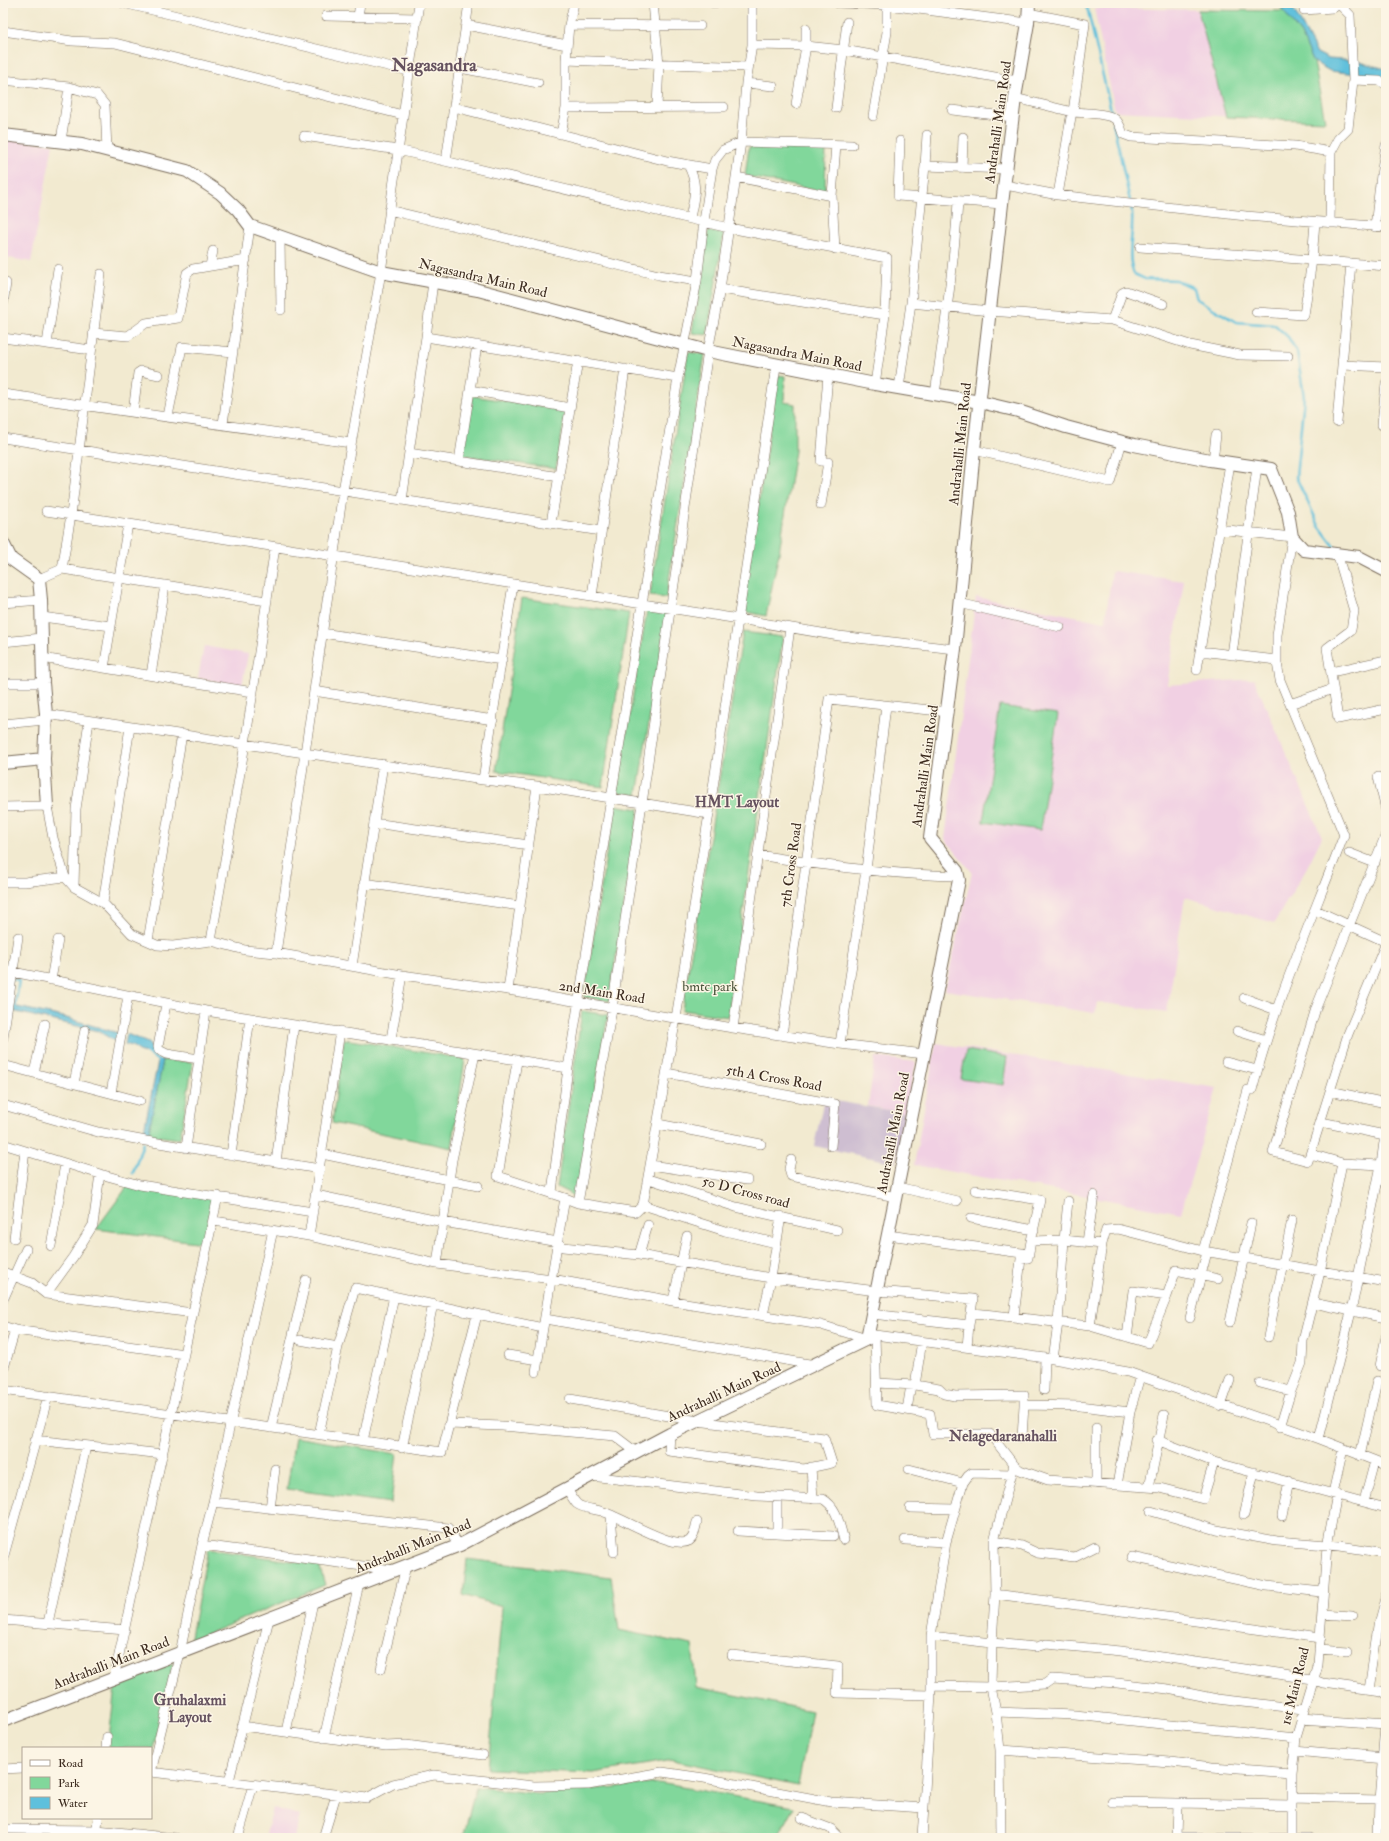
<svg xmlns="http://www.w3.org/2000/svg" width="1389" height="1841" font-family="'IM FELL Double Pica',serif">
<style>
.built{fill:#f1d0e3}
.industrial{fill:#cebed1}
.green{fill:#81d79b;stroke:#5e805c}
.water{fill:#5ec0dc;stroke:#4c757d}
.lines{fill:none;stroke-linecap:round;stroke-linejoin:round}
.stream{stroke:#5ec0dc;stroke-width:2.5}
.street-casing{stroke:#7b6d5c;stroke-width:10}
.secondary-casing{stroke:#7b6d5c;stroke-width:14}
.street{stroke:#fff;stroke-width:9}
.secondary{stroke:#fff;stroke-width:12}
.labels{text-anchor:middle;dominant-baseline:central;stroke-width:3;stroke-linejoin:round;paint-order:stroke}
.street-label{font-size:14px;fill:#3b2a1e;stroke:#fcf5e5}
.park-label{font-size:14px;fill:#4c553d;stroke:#fcf5e5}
.neighbourhood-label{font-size:15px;font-weight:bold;fill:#65525f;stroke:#fcf5e5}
.district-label{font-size:18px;font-weight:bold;fill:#65525f;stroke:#fcf5e5}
</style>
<rect width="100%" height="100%" fill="#fcf5e5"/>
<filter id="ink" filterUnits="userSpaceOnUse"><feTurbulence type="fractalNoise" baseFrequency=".025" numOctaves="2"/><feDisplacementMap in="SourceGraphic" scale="8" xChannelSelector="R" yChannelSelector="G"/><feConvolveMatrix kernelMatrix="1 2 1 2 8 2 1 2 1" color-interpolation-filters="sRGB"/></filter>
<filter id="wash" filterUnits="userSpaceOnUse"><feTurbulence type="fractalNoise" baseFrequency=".012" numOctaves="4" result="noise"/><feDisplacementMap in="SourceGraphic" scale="16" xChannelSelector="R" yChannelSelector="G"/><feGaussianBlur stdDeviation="0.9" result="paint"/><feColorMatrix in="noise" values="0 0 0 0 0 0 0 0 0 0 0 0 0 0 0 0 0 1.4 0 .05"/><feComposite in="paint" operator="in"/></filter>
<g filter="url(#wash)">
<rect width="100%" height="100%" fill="#f2ead0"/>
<path class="built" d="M 1094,8 L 1284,11 L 1314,62 L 1325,121 L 1115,111 Z
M 3,138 L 53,144 L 31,262 L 3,257 Z
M 1112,571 L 1184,581 L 1167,685 L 1254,679 L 1322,837 L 1307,867 L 1274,923 L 1185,897 L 1167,1012 L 1097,1002 L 1095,1013 L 945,990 L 972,872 L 945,839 L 976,597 L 1105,622 Z
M 204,646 L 248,654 L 242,686 L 198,678 Z
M 936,1043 L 1217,1088 L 1181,1213 L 914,1165 Z
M 875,1057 L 916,1062 L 906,1113 L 868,1106 Z
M 273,1808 L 300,1815 L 294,1838 L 265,1838 Z"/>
<path class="industrial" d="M 824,1099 L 906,1113 L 896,1163 L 814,1146 Z"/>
<path class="green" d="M 1198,10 L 1284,11 L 1301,34 L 1314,62 L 1325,121 L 1226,117 Z
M 749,147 L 826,148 L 825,192 L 745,176 Z
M 708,231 L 724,234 L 707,335 L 692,333 Z
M 688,352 L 705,354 L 666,598 L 650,596 Z
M 778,375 L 785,376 L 784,402 L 795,404 L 795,451 L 779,553 L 766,616 L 742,611 Z
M 473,396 L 566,410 L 556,469 L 463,455 Z
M 522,598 L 629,613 L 603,787 L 496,771 Z
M 647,610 L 667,613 L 637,795 L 617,792 Z
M 743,632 L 783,637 L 728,1017 L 682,1010 Z
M 1000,706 L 1058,714 L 1040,830 L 983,822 Z
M 614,805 L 639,809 L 609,1001 L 584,997 Z
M 582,1011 L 608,1015 L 576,1197 L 557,1187 Z
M 344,1039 L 465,1059 L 452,1148 L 332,1123 Z
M 966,1050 L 1007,1057 L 1003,1085 L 961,1079 Z
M 163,1060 L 193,1062 L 180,1139 L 148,1135 Z
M 127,1187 L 213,1198 L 203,1243 L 96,1229 Z
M 295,1437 L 397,1454 L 391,1503 L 287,1489 Z
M 208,1549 L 319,1565 L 325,1585 L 190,1641 Z
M 467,1559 L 611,1577 L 619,1630 L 692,1645 L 696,1687 L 812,1711 L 798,1786 L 673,1760 L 593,1773 L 488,1769 L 502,1607 L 463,1595 Z
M 173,1663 L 151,1758 L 151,1748 L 108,1748 L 115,1686 Z
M 659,1783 L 794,1807 L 777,1838 L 463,1838 L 476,1787 L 539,1794 Z"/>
<path class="water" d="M 1277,3 L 1289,3 L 1295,12 L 1317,53 L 1329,59 L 1356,61 L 1386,69 L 1386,80 L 1358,74 L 1330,71 L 1314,62 L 1301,34 Z
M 13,1006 L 63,1017 L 118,1033 L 116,1042 L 98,1031 L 12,1011 Z
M 127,1034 L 148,1043 L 156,1054 L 141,1052 L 132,1046 L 125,1044 Z
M 163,1060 L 148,1136 L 143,1135 L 158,1062 Z"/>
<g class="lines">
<path class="stream" d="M 1084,3 L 1088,11 L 1112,115
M 1113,122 L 1130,201
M 1131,206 C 1136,228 1125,253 1134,274 L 1145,279 L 1176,280 L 1194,288 L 1197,299 L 1236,322 L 1275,325 L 1288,337 L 1297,352 L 1304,397 L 1296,477 L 1319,526 L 1338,551
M 13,979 L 19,980 L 15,1008
M 146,1052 L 160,1062 L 159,1064
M 133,1173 L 143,1143"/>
</g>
</g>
<g filter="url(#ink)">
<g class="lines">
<defs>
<path id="street" d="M 123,3 L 409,71
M 653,3 L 659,64 L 657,107
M 713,3 L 715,3
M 838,3 L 887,5 L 1028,23
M 1304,10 L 1333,8 L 1341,3
M 326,16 L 417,18
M 358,17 L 360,3
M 466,25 L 567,45
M 569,25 L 700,26
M 3,31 L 72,41 L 115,43 L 403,115
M 752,45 L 806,46 L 844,50 L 1017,81
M 566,60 L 748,67
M 460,68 L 538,83
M 3,80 L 69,87 L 97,95 L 105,105 L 107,150
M 1353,80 L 1379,81 L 1386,84
M 746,83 L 773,86
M 1015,98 L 1073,112 L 1085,24 L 1028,13
M 796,104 L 806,46 L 806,29
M 454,107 L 667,161 L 712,169
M 566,108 L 724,107
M 836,108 L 847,22
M 952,110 L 1013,117
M 1073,112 C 1084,113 1107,113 1115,119 C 1120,123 1121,129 1123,134 L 1131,137 L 1295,146 L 1331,152 L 1330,223
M 873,116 L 887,32 L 887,3
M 561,134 L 566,108 L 566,60 L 569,25 L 574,3
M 304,136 L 398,150 L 729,228 L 887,258 L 885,315 L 875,384
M 61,141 L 69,87
M 900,141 L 898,196 L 1002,204
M 1331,152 L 1338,139 L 1348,129 L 1353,80 L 1350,15 L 1342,7 L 1342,3
M 446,161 L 468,10
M 688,165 C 699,186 694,196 690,218
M 925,166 L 927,135
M 962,168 L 963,137
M 736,177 L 832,196
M 1005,185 L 1058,195 L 1246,216 L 1386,227
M 1058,195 L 1072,111
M 389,210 L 659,275 L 697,281 L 704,221 L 712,169 L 715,160 L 723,150 L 741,142 L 852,145
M 1315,222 L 1312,260 L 1386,266
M 1375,227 L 1381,175 L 1386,145
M 280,238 L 281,310
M 1140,247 L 1312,260 L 1304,315 L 1256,312
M 835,249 L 832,196 L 836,145
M 210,266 L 213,251
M 3,283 L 6,283 L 3,305
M 720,289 L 885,315
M 911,303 L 990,311 L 1112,320 L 1122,293 L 1126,291 L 1163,304
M 1112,320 L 1190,345 L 1240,355 L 1288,356
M 93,333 L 128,336 L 146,323 L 178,318 L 187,273 L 193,269 L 246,260
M 426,337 L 678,378
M 3,338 L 91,350
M 47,344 L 58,269
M 1342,365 L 1386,367
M 899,388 L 911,303 L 925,166 L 1007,169
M 470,390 L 570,408
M 3,394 L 351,443
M 935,394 C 944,330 954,266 958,202
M 133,412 L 138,373 L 141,371 L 159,375
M 168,416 L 182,347 L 233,352
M 1337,422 L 1351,263
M 223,424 L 250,226
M 1382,425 L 1386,383
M 3,438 L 601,531
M 974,450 L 1110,482 L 1122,442
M 409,453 L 560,477
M 459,461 L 477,345
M 1213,461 L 1216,435
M 402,500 L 426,337 L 433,282
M 821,505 L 828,462 L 821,461 L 828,375
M 46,511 L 739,619 L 839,636 L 955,649
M 551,523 L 578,361
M 1337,553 L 1354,611 L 1351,630 L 1327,648 L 1338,719 L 1386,709
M 62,569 L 71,515 L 101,274
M 39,579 L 62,569 L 267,601
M 592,596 L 625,369
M 3,603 L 41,600
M 959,603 L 1060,627
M 42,617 L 111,626
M 322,633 L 502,660
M 3,642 L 42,638
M 1200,651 L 1277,660
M 1232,655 L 1257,467
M 42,658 L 253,692
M 104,668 L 128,524
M 1197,670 L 1230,463
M 1331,672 L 1386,660
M 151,675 L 165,585
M 3,683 L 43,683
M 314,691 L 493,720
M 1290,704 L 1333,689
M 46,714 L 483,780 L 537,786 L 709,814
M 3,724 L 45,720
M 1378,777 L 1386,810
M 483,780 L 513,584
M 3,807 L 47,806 L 53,838 L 65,877 L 74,887 L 103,903 L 132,934 L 157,945 L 173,946 L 211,941 L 245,950 L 276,953 L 402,975 L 508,990 L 733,1028 L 840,1044 L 924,1054
M 374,823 L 529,845
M 1386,834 L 1316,1008 L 1273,1152 L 1308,1161 L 1348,1034 L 1386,943
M 1349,853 L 1375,863
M 758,855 C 825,866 892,875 959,876
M 3,882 L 25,882 L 65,877
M 364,883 L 520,906
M 74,887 L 76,809 L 89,721
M 103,903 L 130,727
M 1316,910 L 1386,942
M 148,941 L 182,734
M 211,941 L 245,744 L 275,547
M 276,953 L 343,491 L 381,272 L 419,3
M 352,966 L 383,764
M 3,970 L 206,1011 L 568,1068
M 51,980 L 58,940
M 508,990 L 537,786
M 1244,998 L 1276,1010
M 166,1004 L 158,1047 L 159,1050 L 167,1054 L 199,1059
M 733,1028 L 790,628
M 1237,1031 L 1266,1040
M 782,1035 L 829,699 L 948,712
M 3,1038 L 18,937
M 391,1039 L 402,975
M 840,1044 L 866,870 L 886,706
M 517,1061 L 498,1176 L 565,1198
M 1226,1062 L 1257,1070
M 3,1065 L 140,1101
M 34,1073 L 45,1024
M 666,1073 L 835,1104 L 831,1146
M 74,1083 L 85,1030
M 1330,1091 L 1386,1103
M 111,1093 L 128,996
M 3,1105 L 98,1132 L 146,1141 L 320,1169
M 1321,1122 L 1385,1135
M 658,1124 L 761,1144
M 3,1144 L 100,1174 L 140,1185 L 313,1212
M 186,1148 L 206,1011
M 322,1154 L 478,1186
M 231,1155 L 250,1018
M 791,1160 L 789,1169 L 791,1176 L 896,1197
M 276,1162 L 294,1025
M 651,1165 L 747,1180
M 1381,1165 L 1386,1126
M 649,1179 L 736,1207 L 837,1230
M 898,1187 L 957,1201
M 975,1190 L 1040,1200 L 1031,1241
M 552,1192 L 568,1068 L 678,378 L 697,281
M 316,1195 L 443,1222 L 558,1242 L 563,1247 L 639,1255 L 771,1278 L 877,1291 L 973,1299 L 971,1313 C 1011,1316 1050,1322 1090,1326 L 1102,1244 L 1064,1240 L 1058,1323 L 1053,1359
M 578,1203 L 612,1009 L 708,351 L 720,289 L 741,142 L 746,83 L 752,45 L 752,3
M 643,1205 L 725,1231 L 776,1243
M 971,1218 L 1034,1230
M 214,1221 L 309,1236 L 437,1264 L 552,1279 L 673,1301 L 821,1325 L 867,1339 L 875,1335 L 1053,1359 L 1128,1372 L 1319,1439 L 1386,1465
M 888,1235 L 1029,1254
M 309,1236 L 340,1031
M 14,1238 L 25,1151
M 1087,1242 L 1094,1195
M 1102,1244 L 1106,1230 L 1118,1229 L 1203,1251 L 1386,1282
M 51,1246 L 65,1164
M 1203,1251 L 1248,1090 L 1252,1090 C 1275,1002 1312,919 1344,835 L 1280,680 L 1277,663 L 1277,635 L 1292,537 L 1219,529
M 639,1255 L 648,1225
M 437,1264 L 452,1160 L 475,1054
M 3,1272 L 32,1283 L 46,1294 L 193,1313
M 46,1294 L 73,1257 L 93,1225 L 100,1174
M 1167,1296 L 1176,1270 L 1218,1279
M 3,1300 L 26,1249
M 673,1301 L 687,1236
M 1313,1303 L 1386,1318
M 872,1314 L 969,1325 L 971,1313
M 763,1315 L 771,1278 L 781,1216
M 1014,1316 L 1021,1259 L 1028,1258 L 1031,1241 L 1064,1240 L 1068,1201
M 1190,1318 L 1207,1252
M 545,1319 L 815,1365
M 1230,1322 L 1251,1223
M 3,1326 L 15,1330 L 184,1354
M 1090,1326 L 1148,1343 L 1167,1296 L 1133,1291 L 1127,1337
M 875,1335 L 877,1405 L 930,1414 L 933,1434 L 990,1434 L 1014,1465 L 1020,1470 L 1048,1480 L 1160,1488 L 1203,1499 L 1214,1462
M 1268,1337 L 1292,1220
M 300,1340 L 338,1347
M 967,1347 L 969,1325
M 508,1355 L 538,1360
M 1380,1366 L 1386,1337
M 3,1371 L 15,1330
M 536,1372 L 543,1328
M 877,1383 L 915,1385 L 939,1389 L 944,1394 L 955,1396 L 1024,1395 L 1024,1405 L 1080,1406 L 1130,1412 L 1117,1485
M 1260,1383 L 1291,1391
M 915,1385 L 922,1341
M 3,1390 L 442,1452 L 477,1315
M 1044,1390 L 1045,1358
M 570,1399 L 698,1421 L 824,1438 L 832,1463 L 804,1469 L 669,1451 L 670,1434
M 1221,1406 L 1230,1380
M 907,1410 L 911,1385
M 1130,1412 L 1140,1376
M 449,1424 L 502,1426 L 615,1436 L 636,1452
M 1280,1427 L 1291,1391 L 1302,1363 L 1303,1341 L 1320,1272 L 1342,1163 L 1311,1154
M 271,1428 L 306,1280
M 1096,1428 L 1096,1484
M 319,1434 L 338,1347 L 355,1288 L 543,1328 L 565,1198 L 578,1203 L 636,1212 L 643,1205 L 676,1018 L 709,814 L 776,366
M 1022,1438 L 1024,1405
M 1319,1439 L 1351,1312 L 1381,1165 L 1342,1163
M 35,1440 L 163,1454
M 1157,1440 L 1214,1462 L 1386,1508
M 363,1441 L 394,1296
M 402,1448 L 433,1304
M 1360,1456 L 1377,1381
M 811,1467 L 813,1499
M 909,1469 L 963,1483 L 946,1542 L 931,1636 L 931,1691
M 591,1476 L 757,1496 L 823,1499 C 838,1508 839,1524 844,1540
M 963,1483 L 968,1476 L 972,1473 L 1012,1474
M 1149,1487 L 1164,1415
M 567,1489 C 570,1493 573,1500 577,1504 C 583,1509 596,1509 604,1512 C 620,1517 674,1550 689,1541 C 695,1537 695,1528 697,1522
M 1333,1493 L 1343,1449
M 213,1502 L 448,1528 L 455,1540 L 456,1547
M 1364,1502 L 1375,1461
M 910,1508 L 954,1509
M 270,1509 L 275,1469
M 1151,1511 L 1217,1530 L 1277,1541 L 1340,1546 L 1386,1553
M 611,1515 L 614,1552
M 1244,1515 L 1254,1472
M 1282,1516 L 1289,1481
M 738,1531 L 833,1536
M 777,1533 L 777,1497
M 905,1540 L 946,1542
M 994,1541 L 1022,1546 L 1037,1553 L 1075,1557 L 1095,1547
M 202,1545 L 393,1570
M 1132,1557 L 1267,1586 L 1322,1592
M 3,1559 L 48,1396
M 995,1594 L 1321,1638
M 1322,1614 L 1352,1616
M 3,1620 L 125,1630
M 48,1623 L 86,1446
M 931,1636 L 992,1643 L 995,1594 L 994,1541 L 1014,1465
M 1319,1649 L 1347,1651
M 732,1655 L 838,1666 L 837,1693 L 931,1695 L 922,1838
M 381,1669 L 406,1566
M 114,1678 L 218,1196
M 931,1686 L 991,1687 L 1045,1684 L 1052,1679 L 1117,1683 L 1168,1689 L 1217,1699 L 1303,1709
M 1369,1689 L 1379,1620 L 1386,1595
M 996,1712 L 991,1687 L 992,1643 L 1036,1647 L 1046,1644 L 1121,1651 L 1312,1679 L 1322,1683 L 1380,1691 L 1386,1695
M 1301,1719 L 1386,1725
M 242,1726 L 386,1746 L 406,1745 L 483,1755
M 286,1732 L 313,1602
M 324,1738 L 359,1584
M 106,1748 L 107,1737
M 1000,1750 L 996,1712 L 1075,1715 L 1296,1738
M 1294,1750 L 1386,1758
M 3,1769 L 23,1768
M 151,1772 L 367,1798 L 393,1784 L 434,1775 L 534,1786 L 588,1785 L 662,1772 L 704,1778 L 831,1802 L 924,1808
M 151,1772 L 180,1653 L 202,1545 L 213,1502 L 273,1230
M 229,1781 L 269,1619
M 1292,1797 L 1380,1799
M 1112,1802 L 1178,1803
M 802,1818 L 831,1829 L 840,1838
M 3,1829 L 97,1830 L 176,1838
M 96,1838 L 98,1818
M 238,1838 L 253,1785
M 323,1838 L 336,1795
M 1001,1838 L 1000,1750 L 1171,1762 L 1212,1767 L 1292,1773
M 1177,1838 L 1178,1803 L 1292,1805
M 1177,1838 L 1310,1838
M 1292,1838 L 1292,1773 L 1296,1738 L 1318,1665 L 1327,1546 L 1337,1494
M 1379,1838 L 1380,1799 L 1386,1727"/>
<path id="secondary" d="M 3,135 L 82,144 L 187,171 L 220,193 L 238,210 L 250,226 L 381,272 L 478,290 L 708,351 L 875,384 L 980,402 L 1018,411 L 1066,427 L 1134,445 L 1210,460 L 1271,469 L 1288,512 L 1292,537 L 1304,550 L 1359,557 L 1386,571
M 3,543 L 11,559 L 39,579 L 41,600 L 43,683 L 46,714 L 44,759 L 47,806
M 3,763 L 44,759
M 3,1721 L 460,1545 L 670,1434 L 867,1339 L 959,880 L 957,871 L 930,838 L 955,649 L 974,450 L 1002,204 L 1015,98 L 1028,23 L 1029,3"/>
</defs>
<use href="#street" class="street-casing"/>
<use href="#secondary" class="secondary-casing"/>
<use href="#street" class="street"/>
<use href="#secondary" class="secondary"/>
</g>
</g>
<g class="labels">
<g class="street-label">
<text transform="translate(998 122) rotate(-82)">Andrahalli Main Road</text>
<text transform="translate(483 278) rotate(13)">Nagasandra Main Road</text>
<text transform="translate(797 354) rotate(11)">Nagasandra Main Road</text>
<text transform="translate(960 444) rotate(-84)">Andrahalli Main Road</text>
<text transform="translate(925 766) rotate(-82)">Andrahalli Main Road</text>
<text transform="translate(791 865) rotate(-82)">7th Cross Road</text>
<text transform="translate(602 992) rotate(9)">2nd Main Road</text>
<text transform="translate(774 1078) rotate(10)">5th A Cross Road</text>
<text transform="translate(893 1133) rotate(-79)">Andrahalli Main Road</text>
<text transform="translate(746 1192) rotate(15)">50 D Cross road</text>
<text transform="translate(724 1392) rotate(-25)">Andrahalli Main Road</text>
<text transform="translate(413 1546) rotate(-22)">Andrahalli Main Road</text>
<text transform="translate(111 1663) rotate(-21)">Andrahalli Main Road</text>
<text transform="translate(1295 1686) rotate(-76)">1st Main Road</text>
</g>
<g class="park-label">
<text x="710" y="986">bmtc park</text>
</g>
<g class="neighbourhood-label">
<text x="737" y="802">HMT Layout</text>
<text x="1003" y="1436">Nelagedaranahalli</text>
<text x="190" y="1700">Gruhalaxmi<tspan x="190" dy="17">Layout</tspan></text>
</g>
<g class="district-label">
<text x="434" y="65">Nagasandra</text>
</g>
</g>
<rect width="1389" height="1841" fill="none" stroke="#fcf5e5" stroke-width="16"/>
<rect x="22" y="1747" width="130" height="72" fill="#fcf5e5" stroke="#afa495"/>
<rect x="30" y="1760" width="20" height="6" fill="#ffffff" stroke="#afa495"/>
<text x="58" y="1767" font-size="12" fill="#3b2a1e">Road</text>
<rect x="30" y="1777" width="20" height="12" fill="#81d79b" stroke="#afa495"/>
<text x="58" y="1787" font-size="12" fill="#3b2a1e">Park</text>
<rect x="30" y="1797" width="20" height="12" fill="#5ec0dc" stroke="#afa495"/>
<text x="58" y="1807" font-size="12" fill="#3b2a1e">Water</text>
</svg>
